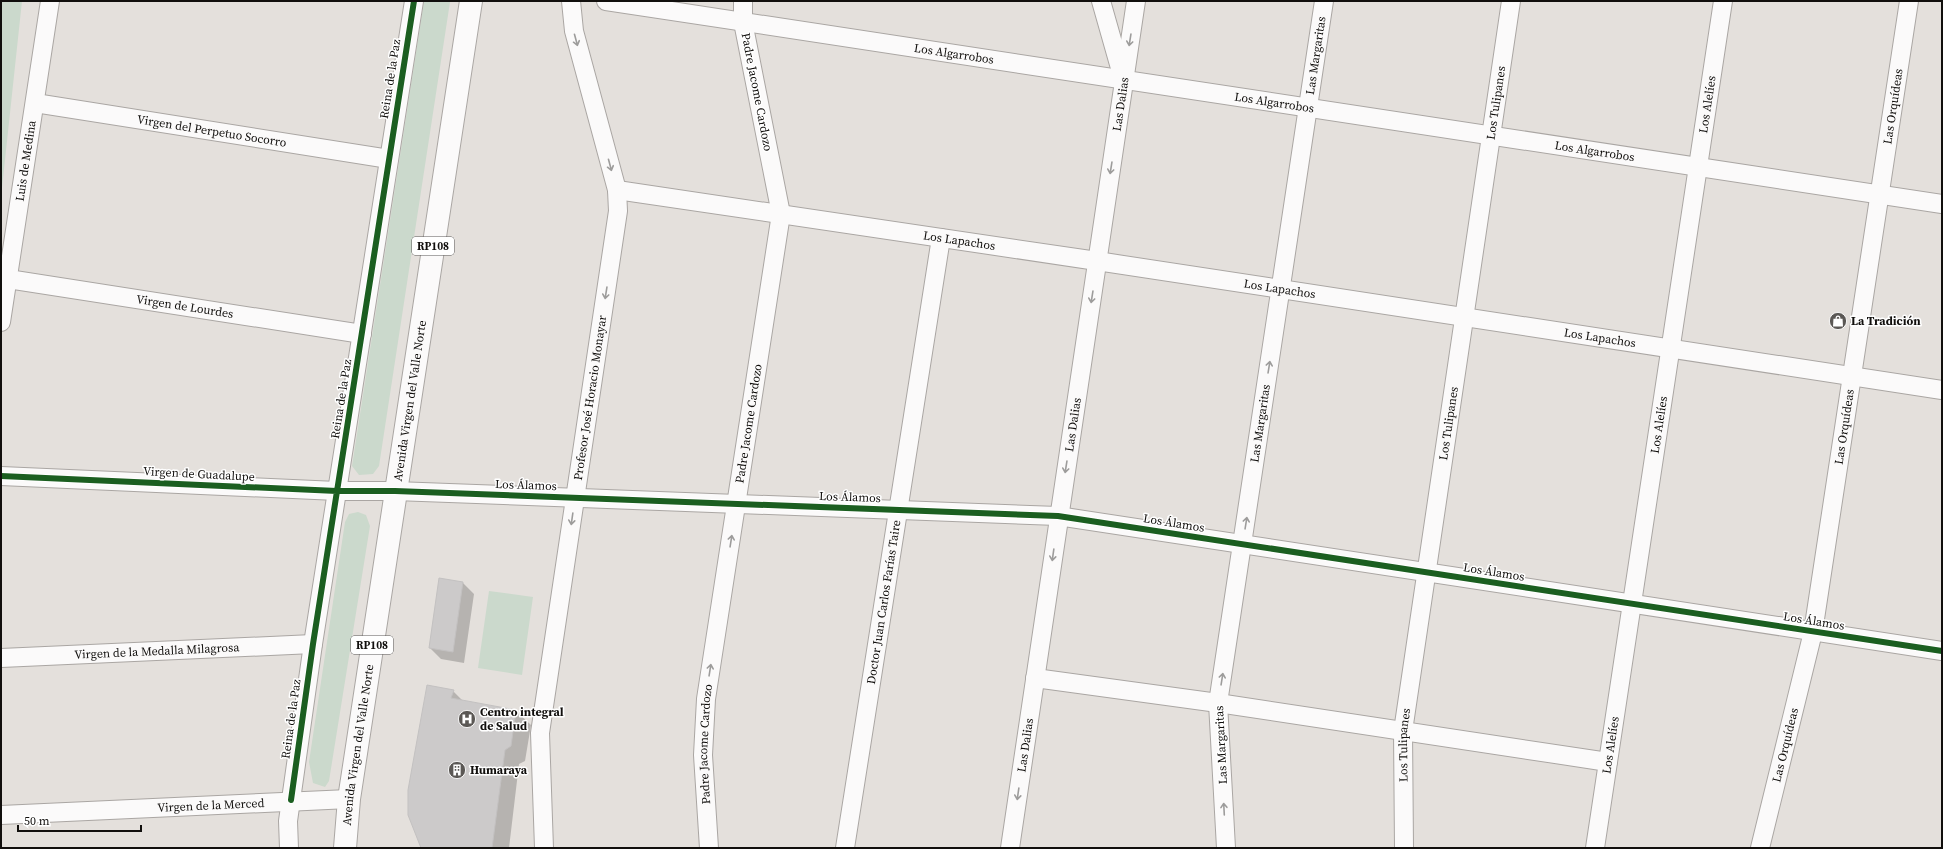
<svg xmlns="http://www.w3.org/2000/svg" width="1943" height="849" font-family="'Source Serif 4',serif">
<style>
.green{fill:#cbd9cc}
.shadow{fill:#0003}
.building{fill:#cccaca;stroke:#c3c1c1}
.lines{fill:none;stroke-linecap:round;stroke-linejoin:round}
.minor-casing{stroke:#aaa6a3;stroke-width:20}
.major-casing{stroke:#aaa6a3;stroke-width:24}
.minor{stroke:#fbfafa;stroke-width:18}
.major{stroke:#fbfafa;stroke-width:22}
.cycleway-casing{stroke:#fff;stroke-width:8}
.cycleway{stroke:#1b5e20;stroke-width:6}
.oneway{stroke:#9d9c9b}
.labels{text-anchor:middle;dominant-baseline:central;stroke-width:3;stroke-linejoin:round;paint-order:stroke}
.shield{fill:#fff;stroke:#585756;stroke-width:1}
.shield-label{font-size:11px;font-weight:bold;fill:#110f0d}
.street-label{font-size:12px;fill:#110f0d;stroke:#fff}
.poi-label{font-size:12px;font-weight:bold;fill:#110f0d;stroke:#fff;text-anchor:start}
</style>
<rect width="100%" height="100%" fill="#e4e0dc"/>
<path class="green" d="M 1,1 L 22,1 L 1,197 Z
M 424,1 L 450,2 L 379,466 L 373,474 L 359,475 L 352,466 Z
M 358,512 L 366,515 L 370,526 L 329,781 L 325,787 L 313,783 L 309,762 L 345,522 L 349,514 Z
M 489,591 L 533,597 L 522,675 L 478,668 Z"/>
<path class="shadow" d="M 440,579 L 463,583 L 474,594 L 464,663 L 441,659 L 430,648 Z
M 453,691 L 464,702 L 516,711 L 531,725 L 525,761 L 519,764 L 509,848 L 422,848 L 409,790 Z"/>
<path class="building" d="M 439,578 L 463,582 L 453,652 L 429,648 Z
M 427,685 L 454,690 L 451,698 L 516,710 L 511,746 L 505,750 L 492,848 L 421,848 L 408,815 L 408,790 Z"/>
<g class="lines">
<defs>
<g id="minor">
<path id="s1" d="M 606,1 L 1942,204"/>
<path d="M 1101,1 L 1122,75"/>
<path id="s2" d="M 35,103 L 389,159"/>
<path id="s3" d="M 617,190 L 1097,261 L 1942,390"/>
<path id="s4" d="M 8,279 L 362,334"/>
<path id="s5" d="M 1,322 L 50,1"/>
<path d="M 1,476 L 337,491 L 395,491 L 1058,516 L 1942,651"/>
<path id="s6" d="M 1,658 L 313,644"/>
<path d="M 1035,678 L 1218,703 L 1608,762"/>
<path id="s7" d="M 1,815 L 349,799"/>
<path d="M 289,848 L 288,821 L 313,644 L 414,1"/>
<path id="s8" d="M 544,848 L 540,733 L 618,211 L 617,190 L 574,31 L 571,1"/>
<path id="s9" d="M 709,848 L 703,755 L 706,699 L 781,214 L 743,22 L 743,1"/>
<path id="s10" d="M 845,848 L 941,238"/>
<path id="s11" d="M 1010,848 L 1136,1"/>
<path id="s12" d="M 1226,848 L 1218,703 L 1324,1"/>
<path id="s13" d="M 1404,848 L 1403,731 L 1511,1"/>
<path id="s14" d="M 1595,848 L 1723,1"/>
<path id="s15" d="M 1760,848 L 1813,632 L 1909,1"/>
</g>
<g id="major">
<path id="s16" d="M 345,848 L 349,799 L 471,1"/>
</g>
</defs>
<use href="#minor" class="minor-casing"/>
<use href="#major" class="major-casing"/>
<use href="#minor" class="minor"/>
<use href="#major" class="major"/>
<defs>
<path id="cycleway" d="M 1,476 L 337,491 L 395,491 L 1058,516 L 1942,651
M 291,800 L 313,644 L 414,1"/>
</defs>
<use href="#cycleway" class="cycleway-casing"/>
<use href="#cycleway" class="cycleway"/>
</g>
<defs><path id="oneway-shaft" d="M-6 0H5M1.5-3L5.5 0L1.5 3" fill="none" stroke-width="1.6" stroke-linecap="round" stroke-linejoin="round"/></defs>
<g class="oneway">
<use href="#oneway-shaft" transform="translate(576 40) rotate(75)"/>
<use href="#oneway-shaft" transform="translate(1130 40) rotate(99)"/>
<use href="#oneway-shaft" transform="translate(610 165) rotate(75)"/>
<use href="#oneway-shaft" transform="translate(1111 168) rotate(99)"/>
<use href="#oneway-shaft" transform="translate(606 293) rotate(99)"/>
<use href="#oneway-shaft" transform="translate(1092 297) rotate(99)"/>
<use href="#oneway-shaft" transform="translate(1269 367) rotate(-81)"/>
<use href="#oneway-shaft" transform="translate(1066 467) rotate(99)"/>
<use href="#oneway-shaft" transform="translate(572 519) rotate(98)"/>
<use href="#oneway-shaft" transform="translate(1246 523) rotate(-81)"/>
<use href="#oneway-shaft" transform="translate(731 541) rotate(-81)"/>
<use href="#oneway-shaft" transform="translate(1053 555) rotate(98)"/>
<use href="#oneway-shaft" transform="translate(710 670) rotate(-81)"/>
<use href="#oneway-shaft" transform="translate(1222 679) rotate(-81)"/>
<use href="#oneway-shaft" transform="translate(1018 794) rotate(98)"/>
<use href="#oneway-shaft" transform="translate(1224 809) rotate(-93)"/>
</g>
<defs>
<symbol id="shop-disc" viewBox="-11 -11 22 22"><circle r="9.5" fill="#5b5855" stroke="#fff"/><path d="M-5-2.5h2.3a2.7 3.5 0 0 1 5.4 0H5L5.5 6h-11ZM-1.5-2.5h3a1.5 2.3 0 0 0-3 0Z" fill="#fff"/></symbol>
<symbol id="hospital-disc" viewBox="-11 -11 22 22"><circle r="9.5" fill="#5b5855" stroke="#fff"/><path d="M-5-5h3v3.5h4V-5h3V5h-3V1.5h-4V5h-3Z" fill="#fff"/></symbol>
<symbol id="building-disc" viewBox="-11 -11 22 22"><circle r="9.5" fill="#5b5855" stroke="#fff"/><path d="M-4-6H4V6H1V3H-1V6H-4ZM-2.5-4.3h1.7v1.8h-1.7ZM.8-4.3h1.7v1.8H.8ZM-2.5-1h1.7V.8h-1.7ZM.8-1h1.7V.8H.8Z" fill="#fff"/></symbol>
</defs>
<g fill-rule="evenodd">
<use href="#shop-disc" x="1828" y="311" width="20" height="20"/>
<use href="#hospital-disc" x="457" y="709" width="20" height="20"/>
<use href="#building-disc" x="447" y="760" width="20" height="20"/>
</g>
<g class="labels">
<g class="shield">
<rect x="412" y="237" width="42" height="18" rx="3"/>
<rect x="351" y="636" width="42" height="18" rx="3"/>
</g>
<g class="shield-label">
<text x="433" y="246">RP108</text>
<text x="372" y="645">RP108</text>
</g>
<g class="street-label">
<text stroke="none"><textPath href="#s1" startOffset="352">Los Algarrobos</textPath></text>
<text stroke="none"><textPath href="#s12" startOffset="800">Las Margaritas</textPath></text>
<text transform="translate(390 79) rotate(-81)">Reina de la Paz</text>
<text transform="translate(757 92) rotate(79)">Padre Jacome Cardozo</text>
<text stroke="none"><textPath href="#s1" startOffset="676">Los Algarrobos</textPath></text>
<text stroke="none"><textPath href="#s13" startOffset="752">Los Tulipanes</textPath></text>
<text stroke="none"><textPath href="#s11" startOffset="752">Las Dalias</textPath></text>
<text stroke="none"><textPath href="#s14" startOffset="752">Los Alelíes</textPath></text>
<text stroke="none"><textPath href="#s15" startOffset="754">Las Orquídeas</textPath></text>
<text stroke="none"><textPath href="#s2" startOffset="179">Virgen del Perpetuo Socorro</textPath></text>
<text stroke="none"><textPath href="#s1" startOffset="1000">Los Algarrobos</textPath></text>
<text stroke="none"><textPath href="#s5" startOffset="163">Luis de Medina</textPath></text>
<text stroke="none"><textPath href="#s3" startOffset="346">Los Lapachos</textPath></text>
<text stroke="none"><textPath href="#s3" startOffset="670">Los Lapachos</textPath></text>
<text stroke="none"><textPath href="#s4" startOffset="179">Virgen de Lourdes</textPath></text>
<text stroke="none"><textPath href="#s3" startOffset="994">Los Lapachos</textPath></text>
<text stroke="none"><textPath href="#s8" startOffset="454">Profesor José Horacio Monayar</textPath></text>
<text transform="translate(341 399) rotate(-81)">Reina de la Paz</text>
<text stroke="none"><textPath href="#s16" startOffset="452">Avenida Virgen del Valle Norte</textPath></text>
<text stroke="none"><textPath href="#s9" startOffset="428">Padre Jacome Cardozo</textPath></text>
<text stroke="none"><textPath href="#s11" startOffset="428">Las Dalias</textPath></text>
<text stroke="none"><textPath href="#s12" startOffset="428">Las Margaritas</textPath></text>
<text stroke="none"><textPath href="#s13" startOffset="428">Los Tulipanes</textPath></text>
<text stroke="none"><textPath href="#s14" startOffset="428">Los Alelíes</textPath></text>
<text stroke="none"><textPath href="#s15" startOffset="430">Las Orquídeas</textPath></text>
<text transform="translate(199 474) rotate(3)">Virgen de Guadalupe</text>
<text transform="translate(526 485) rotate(2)">Los Álamos</text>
<text transform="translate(850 497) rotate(2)">Los Álamos</text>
<text transform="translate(1174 523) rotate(9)">Los Álamos</text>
<text transform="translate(1494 572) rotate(9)">Los Álamos</text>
<text stroke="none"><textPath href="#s10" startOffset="249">Doctor Juan Carlos Farías Taire</textPath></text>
<text transform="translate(1814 621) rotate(9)">Los Álamos</text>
<text stroke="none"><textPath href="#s6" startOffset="156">Virgen de la Medalla Milagrosa</textPath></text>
<text transform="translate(291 719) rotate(-82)">Reina de la Paz</text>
<text stroke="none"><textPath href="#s9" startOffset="104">Padre Jacome Cardozo</textPath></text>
<text stroke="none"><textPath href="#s16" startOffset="104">Avenida Virgen del Valle Norte</textPath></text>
<text stroke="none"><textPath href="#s11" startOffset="104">Las Dalias</textPath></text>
<text transform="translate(1221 745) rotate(-93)">Las Margaritas</text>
<text stroke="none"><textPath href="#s13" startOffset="103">Los Tulipanes</textPath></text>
<text stroke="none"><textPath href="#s14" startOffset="104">Los Alelíes</textPath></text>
<text stroke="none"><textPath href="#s15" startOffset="106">Las Orquídeas</textPath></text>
<text stroke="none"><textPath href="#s7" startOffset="210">Virgen de la Merced</textPath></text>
</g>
<g class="poi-label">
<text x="1851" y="321">La Tradición</text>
<text x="480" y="712">Centro integral<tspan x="480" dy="14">de Salud</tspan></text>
<text x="470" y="770">Humaraya</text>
</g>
</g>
<rect width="1943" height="849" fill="none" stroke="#110f0d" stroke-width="4"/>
<path d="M18 825v6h123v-6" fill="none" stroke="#110f0d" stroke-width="2"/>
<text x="24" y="825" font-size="12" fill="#110f0d" stroke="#ffffff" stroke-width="3" paint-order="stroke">50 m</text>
</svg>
